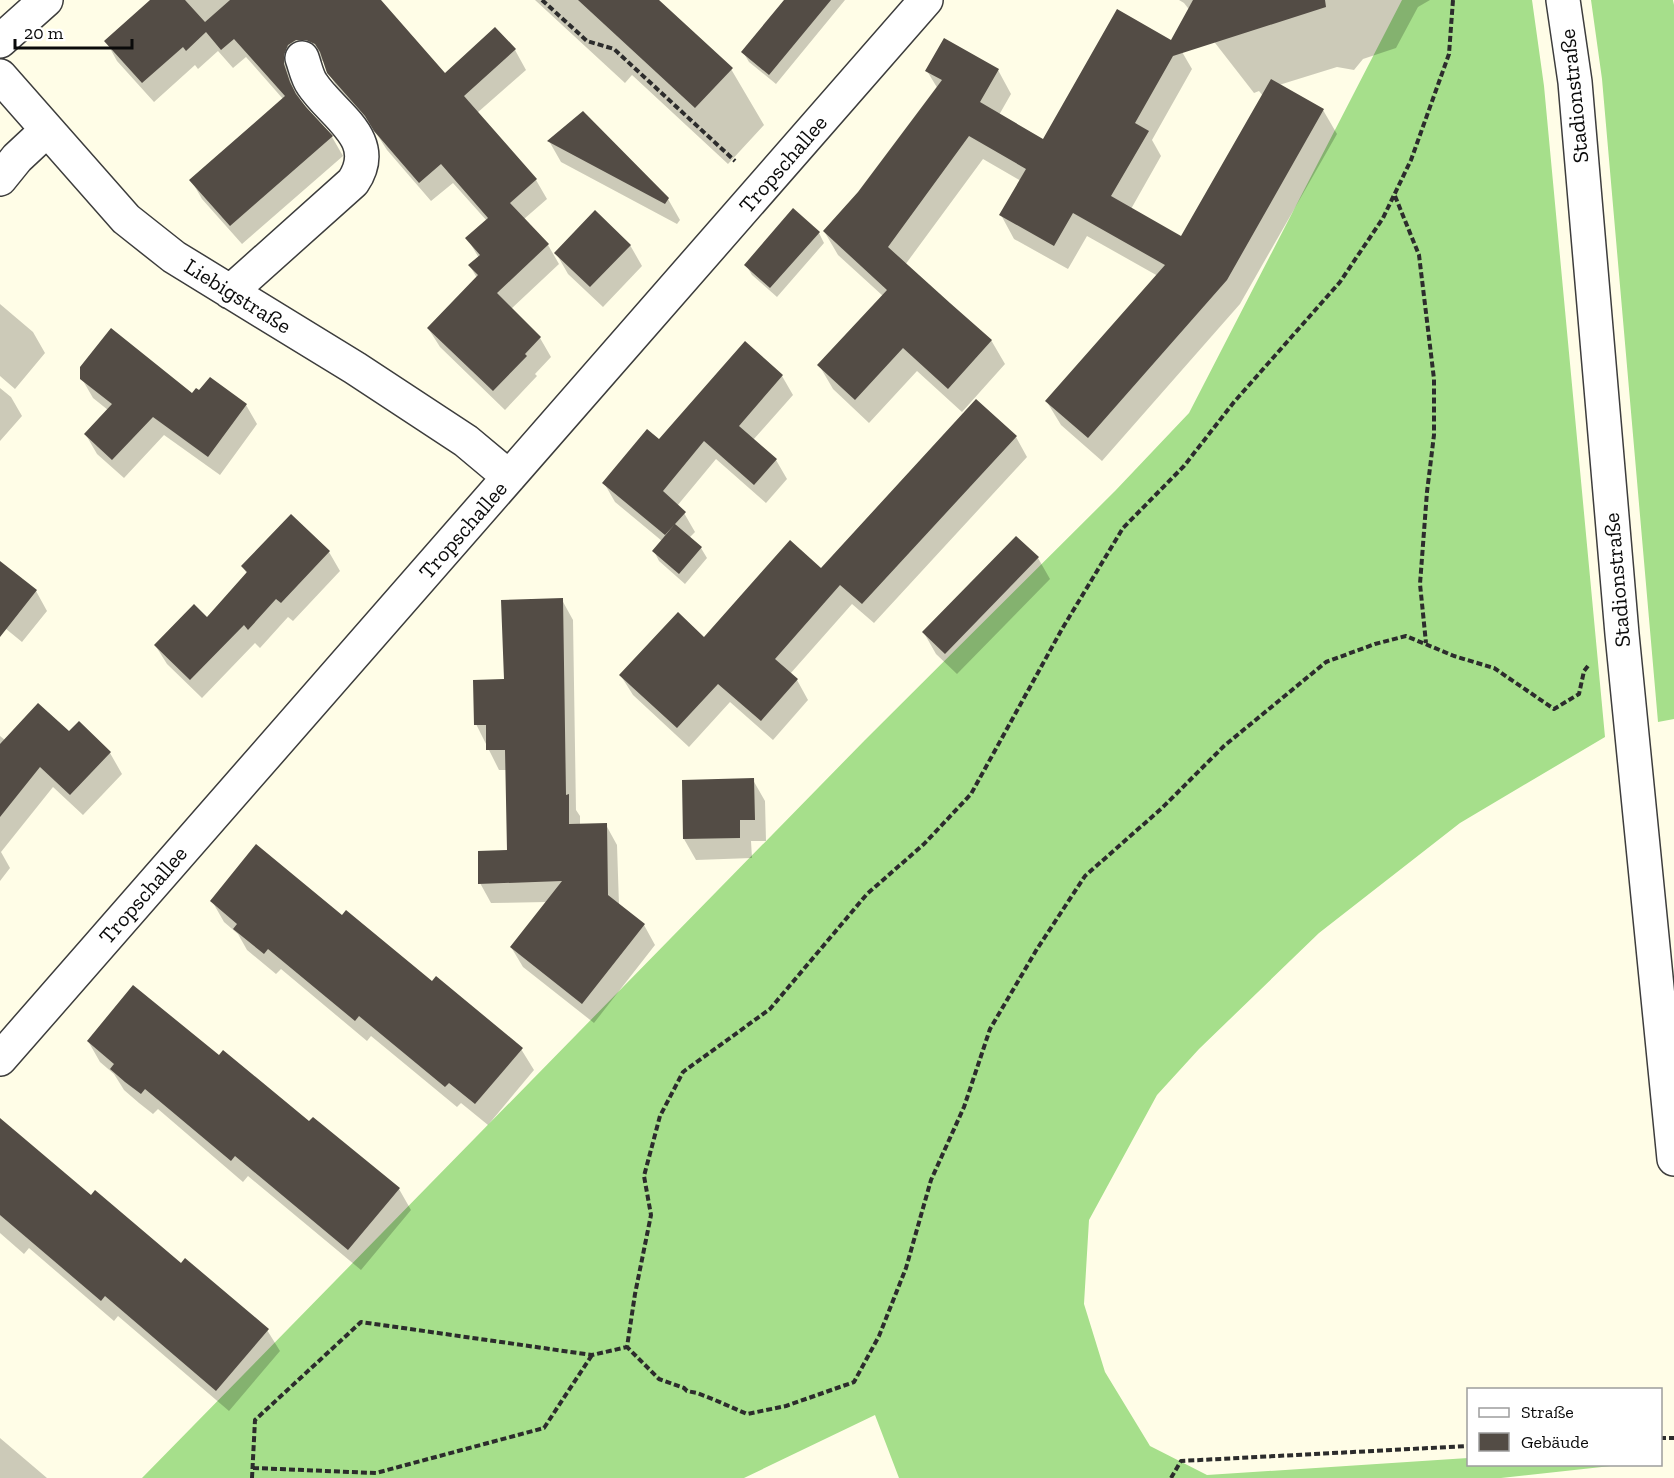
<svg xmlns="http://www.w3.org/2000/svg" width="1674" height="1478" font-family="'Zilla Slab',serif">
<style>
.forest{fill:#a6df8b}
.shadow{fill:#0003}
.building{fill:#534c45}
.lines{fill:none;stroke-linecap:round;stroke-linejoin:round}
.minor-casing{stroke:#3d3d3d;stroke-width:36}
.path{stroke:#2c2c2c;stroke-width:4;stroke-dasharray:6 3;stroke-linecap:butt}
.minor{stroke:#fff;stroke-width:33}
.labels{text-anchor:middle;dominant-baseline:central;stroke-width:6;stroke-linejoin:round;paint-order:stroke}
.street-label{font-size:22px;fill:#0a0a0a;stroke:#fff}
</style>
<rect width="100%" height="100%" fill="#fffde7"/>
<path class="forest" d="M 1402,0 L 1532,0 L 1544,86 L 1605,737 L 1460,823 L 1319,933 L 1199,1049 L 1157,1095 L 1089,1220 L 1084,1304 L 1105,1372 L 1150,1446 L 1207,1475 L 1468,1458 L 1468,1464 L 1620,1465 L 1501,1478 L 899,1478 L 875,1415 L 744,1478 L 142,1478 L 865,740 L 1115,491 L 1189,413 Z
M 1591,0 L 1673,0 L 1674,5 L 1674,719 L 1658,722 L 1602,79 Z"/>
<path class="shadow" d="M 153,0 L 379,0 L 445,75 L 495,29 L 515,50 L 526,70 L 477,113 L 536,180 L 547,199 L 524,219 L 548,245 L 559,264 L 511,309 L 540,338 L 551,357 L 535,374 L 537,376 L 505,410 L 440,347 L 428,328 L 477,278 L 470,266 L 479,258 L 467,238 L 487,221 L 453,183 L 431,201 L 387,150 L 378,136 L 340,93 L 329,73 L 325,62 L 317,59 L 295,85 L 300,100 L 332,137 L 343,156 L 242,244 L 202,199 L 191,180 L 283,99 L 246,57 L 233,68 L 218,51 L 198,69 L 195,65 L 154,102 L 117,61 L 106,41 Z
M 535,0 L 657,0 L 731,69 L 764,125 L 728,164 L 632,75 L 625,83 Z
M 786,0 L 845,0 L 776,84 L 749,62 L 743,52 Z
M 1179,0 L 1430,0 L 1418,7 L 1396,48 L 1363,59 L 1354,70 L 1337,67 L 1279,85 L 1323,110 L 1337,134 L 1240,304 L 1102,461 L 1061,425 L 1047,402 L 1158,276 L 1087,236 L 1068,269 L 1014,239 L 1001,215 L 1021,181 L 983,159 L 905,265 L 991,340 L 1005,364 L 962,412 L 917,371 L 869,423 L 833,389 L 819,365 L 883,296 L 838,255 L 824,231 L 859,193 L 938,89 L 927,71 L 998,70 L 1011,94 L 999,115 L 1043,141 L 1178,45 L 1192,69 L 1152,140 L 1161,156 L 1131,209 L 1182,239 L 1263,96 L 1259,91 L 1254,93 L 1184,3 Z
M 549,141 L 668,199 L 680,220 L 677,224 L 561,162 Z
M 819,233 L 824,243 L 777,297 L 752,275 L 746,265 Z
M 630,245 L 642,266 L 603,307 L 568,274 L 556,253 Z
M 0,304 L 33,332 L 45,353 L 15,389 L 0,376 Z
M 745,343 L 782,376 L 793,395 L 753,440 L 776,460 L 787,479 L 766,503 L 716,459 L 677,506 L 684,513 L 695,532 L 689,538 L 701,548 L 707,558 L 685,584 L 659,561 L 654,551 L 662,541 L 615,502 L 604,483 L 659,441 Z
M 82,379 L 192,396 L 200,392 L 210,379 L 246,405 L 257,424 L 220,475 L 164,435 L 124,478 L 97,454 L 86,435 L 108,410 L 93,398 Z
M 0,388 L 11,397 L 22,416 L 0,441 Z
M 1016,437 L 1027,457 L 874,623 L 852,604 L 790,674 L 797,680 L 808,700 L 773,740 L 730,702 L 689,747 L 633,695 L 621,676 L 704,639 L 821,570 Z
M 291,516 L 329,552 L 340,571 L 293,621 L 288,617 L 260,648 L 255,643 L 202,698 L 167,664 L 155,645 L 207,619 L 247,574 L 243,567 Z
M 1016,538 L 1038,558 L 1050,579 L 957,674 L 936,654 L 924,633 Z
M 0,563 L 36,591 L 47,611 L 22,642 L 0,624 Z
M 562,600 L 573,620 L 576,810 L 580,816 L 580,825 L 606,825 L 617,845 L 619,905 L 644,925 L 655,945 L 594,1023 L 523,967 L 511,947 L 547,902 L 491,903 L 480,883 L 508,851 L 507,770 L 499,770 L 476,724 Z
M 70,733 L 110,753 L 122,774 L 83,815 L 53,787 L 1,852 L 10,868 L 0,881 L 0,736 L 5,740 Z
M 753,780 L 765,801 L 766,841 L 751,841 L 752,858 L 696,860 L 684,839 Z
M 212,901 L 342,917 L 521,1049 L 534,1070 L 488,1125 L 461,1103 L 457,1107 L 371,1036 L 367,1041 L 281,969 L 276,974 L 247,950 L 238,934 L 224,922 Z
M 88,1041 L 219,1057 L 399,1189 L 411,1210 L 361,1270 L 248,1176 L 243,1182 L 158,1109 L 153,1114 L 139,1103 L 124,1090 L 114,1074 L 100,1062 Z
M 0,1133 L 91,1197 L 267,1330 L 280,1351 L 229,1411 L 118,1316 L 114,1321 L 29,1248 L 24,1254 L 0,1233 Z
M 0,1438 L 47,1478 L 0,1478 Z"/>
<path class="building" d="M 150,0 L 185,0 L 205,22 L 230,0 L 381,0 L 445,73 L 495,27 L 516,49 L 464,96 L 537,179 L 510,203 L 549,244 L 497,293 L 541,337 L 525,354 L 527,356 L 493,391 L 427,328 L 478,275 L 468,265 L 480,255 L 465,238 L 488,218 L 441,164 L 419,183 L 374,131 L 365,116 L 327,73 L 320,52 L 315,44 L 306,40 L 296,40 L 288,45 L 284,55 L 284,64 L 290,82 L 296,94 L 306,107 L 333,136 L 230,226 L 189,180 L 285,96 L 234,39 L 221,50 L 206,32 L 186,51 L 183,47 L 142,83 L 104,41 Z
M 578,0 L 659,0 L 733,68 L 695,108 Z
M 784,0 L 831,0 L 769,75 L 741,52 Z
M 1193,0 L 1325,0 L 1326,7 L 1173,56 L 1135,123 L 1149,131 L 1111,196 L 1181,236 L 1271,79 L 1324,109 L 1227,280 L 1088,438 L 1045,401 L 1165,265 L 1073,213 L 1054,246 L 999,215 L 1026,169 L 969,136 L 888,247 L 950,303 L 992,340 L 948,389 L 903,348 L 855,400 L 817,365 L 887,290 L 823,231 L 858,192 L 942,80 L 925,71 L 944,38 L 999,69 L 980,102 L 1043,139 L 1117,9 L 1171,40 Z
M 583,111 L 669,198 L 665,204 L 547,141 Z
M 793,208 L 820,232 L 770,288 L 744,265 Z
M 595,210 L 631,245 L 590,287 L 554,253 Z
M 111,328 L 192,393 L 196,388 L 199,390 L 210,377 L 247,404 L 208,457 L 153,417 L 112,460 L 84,434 L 112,404 L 80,379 L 80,367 Z
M 745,341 L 783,375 L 739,426 L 777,459 L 754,485 L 704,441 L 663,491 L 686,512 L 665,535 L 602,483 L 647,429 L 659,439 Z
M 976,399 L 1017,436 L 862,604 L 840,585 L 775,659 L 798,679 L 761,721 L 718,684 L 677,728 L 619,675 L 678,612 L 704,637 L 790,540 L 821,568 Z
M 291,514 L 330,551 L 281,603 L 276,599 L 248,630 L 244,625 L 190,680 L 154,645 L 194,604 L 207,617 L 247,572 L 241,566 Z
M 675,524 L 702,547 L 679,574 L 652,551 Z
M 1016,536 L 1039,557 L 945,654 L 922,632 Z
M 0,561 L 37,590 L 0,637 Z
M 563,598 L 566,795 L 569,794 L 569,824 L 607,823 L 608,895 L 645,924 L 582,1004 L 510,947 L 562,881 L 478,884 L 478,851 L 507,850 L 505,750 L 486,750 L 486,725 L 474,725 L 473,680 L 504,679 L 501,600 Z
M 38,703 L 69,731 L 79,721 L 111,752 L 70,795 L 40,767 L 0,817 L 0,744 Z
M 754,778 L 755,820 L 740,820 L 740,838 L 683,839 L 682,780 Z
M 256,844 L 342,915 L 346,910 L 432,981 L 436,976 L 523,1048 L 475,1104 L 449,1083 L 445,1087 L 359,1016 L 355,1021 L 268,949 L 264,954 L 233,929 L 237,924 L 210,901 Z
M 133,985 L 219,1055 L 223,1050 L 309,1121 L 313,1117 L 400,1188 L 348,1250 L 235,1156 L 231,1161 L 145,1089 L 141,1094 L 125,1082 L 110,1069 L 114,1064 L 87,1041 Z
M 0,1118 L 91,1195 L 95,1190 L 181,1263 L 185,1258 L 269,1329 L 216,1391 L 105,1296 L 101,1301 L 0,1215 Z"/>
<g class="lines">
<defs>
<path id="minor" d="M 1563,0 L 1575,82 L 1622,634 L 1674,1159
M 0,41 L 46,0
M 0,76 L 126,219 L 174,257 L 355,368 L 466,441 L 509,477
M 0,179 L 17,158 L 47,130
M 230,292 L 353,182 C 382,139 332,115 312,84 C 307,77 305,66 302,58
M 0,1059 L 926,0"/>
</defs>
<use href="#minor" class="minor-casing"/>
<path class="path" d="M 542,0 L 587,41 L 614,49 L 735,161
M 1453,0 L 1449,54 L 1411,160 L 1383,218 L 1340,282 L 1234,402 L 1184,466 L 1123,528 L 1062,629 L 971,794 L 924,844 L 867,894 L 770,1009 L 683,1072 L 660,1116 L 644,1176 L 651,1215 L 635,1294 L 627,1347 L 659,1379 L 684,1388 L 687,1391 L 697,1393 L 715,1400 L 747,1414 L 786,1406 L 854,1382 L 879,1336 L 906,1268 L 931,1180 L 964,1107 L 990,1029 L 1037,949 L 1085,876 L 1162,808 L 1224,746 L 1326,662 L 1375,644 L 1406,636 L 1454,656 L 1494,668 L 1554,709 L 1579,694 L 1584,671 L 1588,666
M 1395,196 L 1419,255 L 1434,379 L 1434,435 L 1427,492 L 1420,584 L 1426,643
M 1660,1438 L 1674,1438
M 253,1468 L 376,1473 L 544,1428 L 592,1355
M 252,1478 L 255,1420 L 361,1322 L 592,1355 L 627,1347
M 1171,1478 L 1181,1461 L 1468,1446"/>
<use href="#minor" class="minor"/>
</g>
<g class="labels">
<g class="street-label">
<text transform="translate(1574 96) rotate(-96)">Stadionstraße</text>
<text transform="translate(783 164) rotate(-49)">Tropschallee</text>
<text transform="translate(238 296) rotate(32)">Liebigstraße</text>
<text transform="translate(463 530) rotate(-49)">Tropschallee</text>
<text transform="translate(1617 580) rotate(-95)">Stadionstraße</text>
<text transform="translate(143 895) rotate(-49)">Tropschallee</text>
</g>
</g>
<rect x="1467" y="1388" width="195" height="78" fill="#ffffff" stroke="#9d9d9d" stroke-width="1.5"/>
<rect x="1479" y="1408" width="30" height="9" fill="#ffffff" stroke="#9d9d9d" stroke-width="1.5"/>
<text x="1521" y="1418" font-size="18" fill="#0a0a0a">Straße</text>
<rect x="1479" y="1433" width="30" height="18" fill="#534c45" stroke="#9d9d9d" stroke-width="1.5"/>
<text x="1521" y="1448" font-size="18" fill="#0a0a0a">Gebäude</text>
<path d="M15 39v9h117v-9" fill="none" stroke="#0a0a0a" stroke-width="3"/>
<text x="24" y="39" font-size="18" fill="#0a0a0a" stroke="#ffffff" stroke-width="4.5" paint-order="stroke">20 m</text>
</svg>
